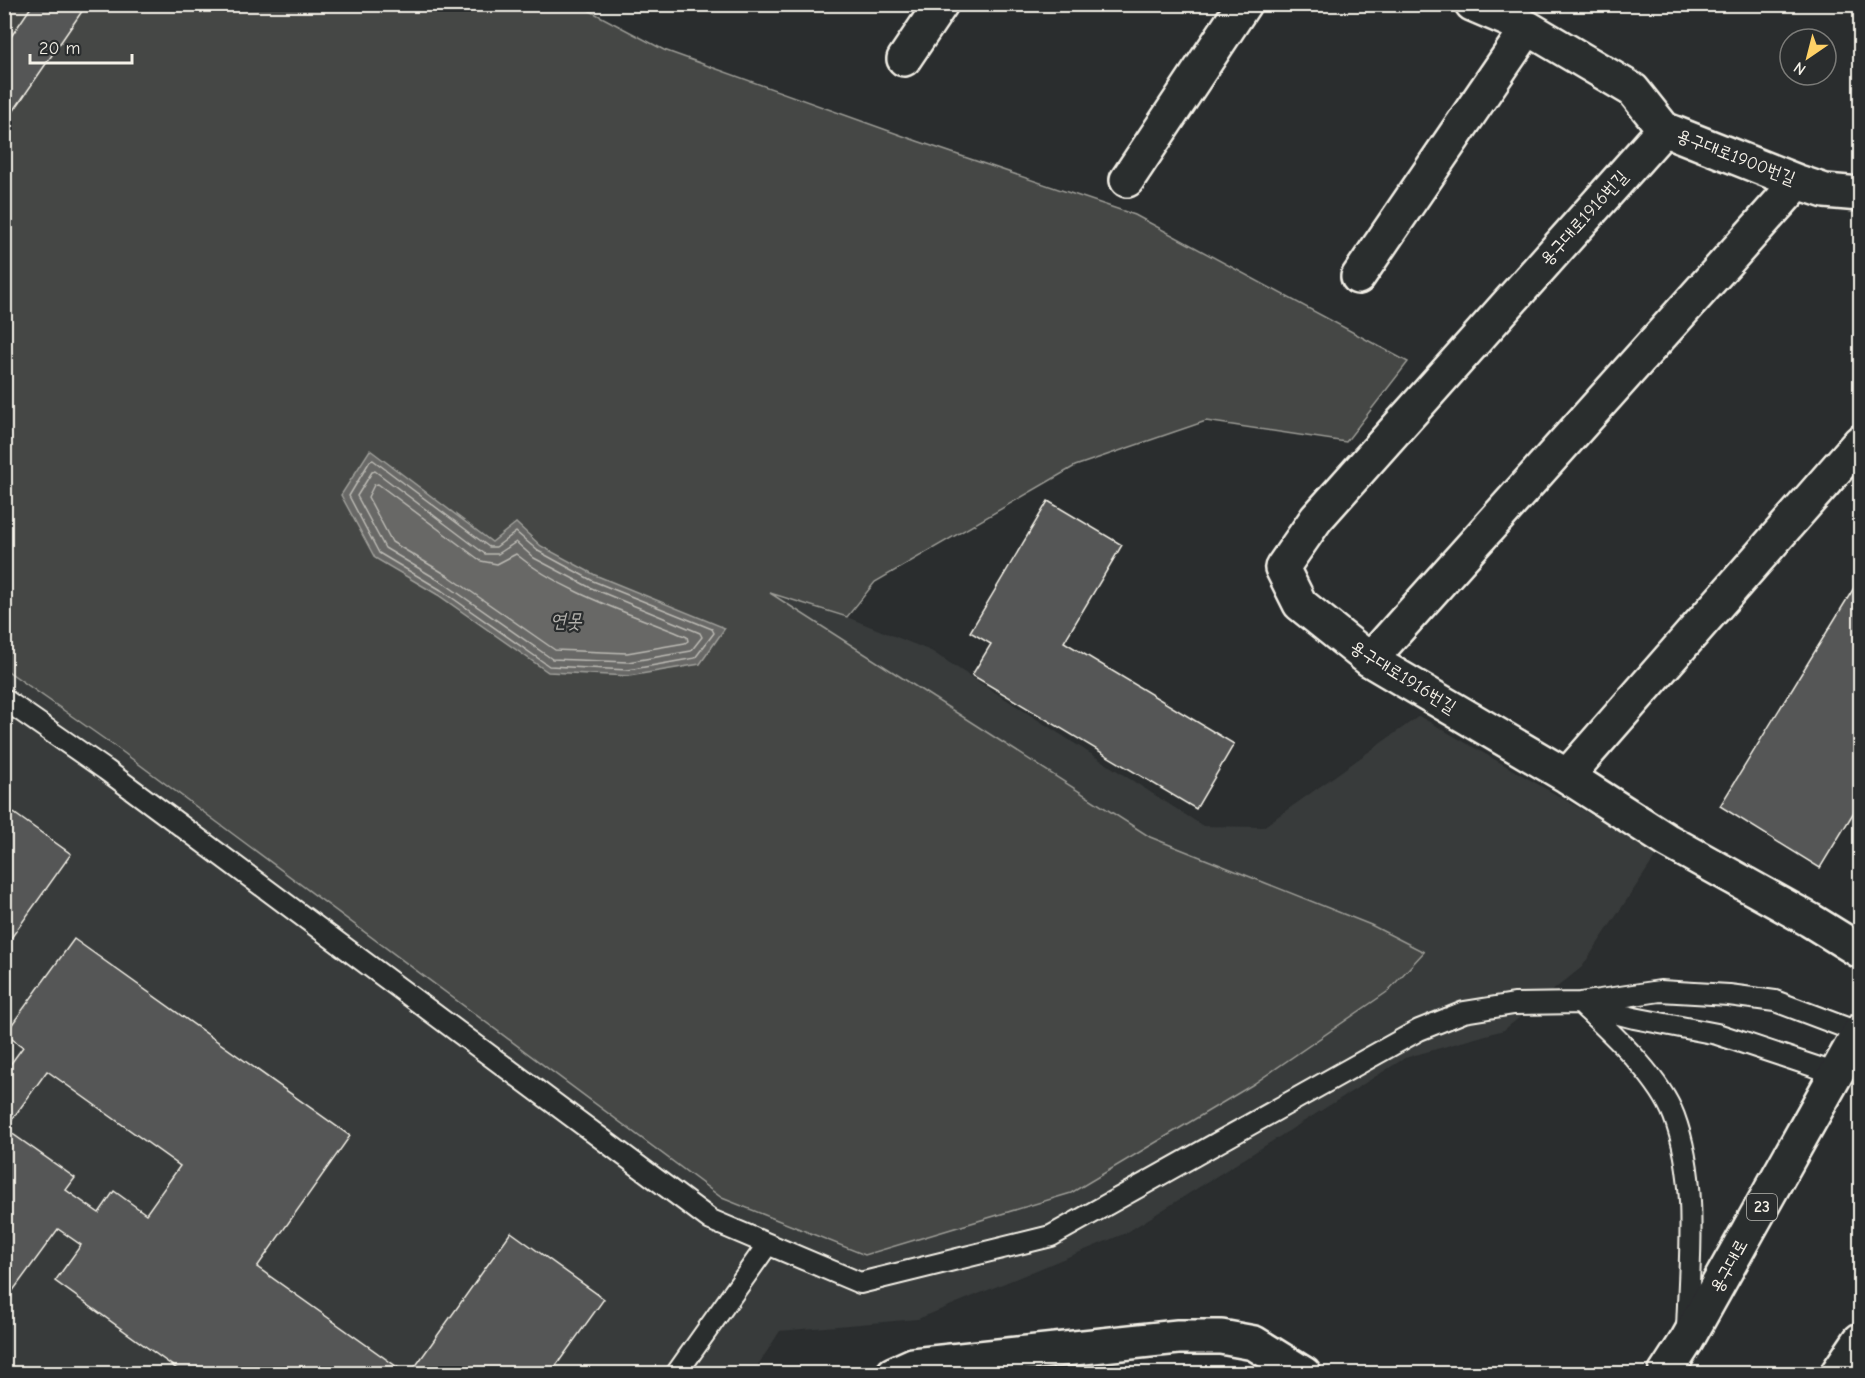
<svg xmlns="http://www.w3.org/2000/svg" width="1865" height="1378" font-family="'Comic Neue','Poor Story',sans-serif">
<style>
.built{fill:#373a3a}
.green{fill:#444645;stroke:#9c9c96;stroke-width:1.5}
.water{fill:#676866;stroke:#9f9f9a;stroke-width:1.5}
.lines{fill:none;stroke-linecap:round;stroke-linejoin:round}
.shore{stroke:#bcbab4;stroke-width:1.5}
.building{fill:#555756;stroke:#f4f1e8;stroke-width:1.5}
.lane-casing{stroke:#f4f1e8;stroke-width:24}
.street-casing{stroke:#f4f1e8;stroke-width:38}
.primary-casing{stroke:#f4f1e8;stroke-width:38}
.highway-casing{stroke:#f4f1e8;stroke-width:38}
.lane{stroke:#2a2d2e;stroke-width:20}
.street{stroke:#2a2d2e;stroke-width:33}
.primary{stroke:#2a2d2e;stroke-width:33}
.highway{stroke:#2a2d2e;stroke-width:33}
.labels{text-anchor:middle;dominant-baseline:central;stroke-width:4.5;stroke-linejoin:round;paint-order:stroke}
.shield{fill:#2a2d2e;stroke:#b7b6b0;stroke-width:1.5}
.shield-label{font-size:16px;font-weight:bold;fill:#f4f1e8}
.street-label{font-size:18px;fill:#f4f1e8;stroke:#2a2d2e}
.water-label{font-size:20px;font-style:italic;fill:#b5b3ae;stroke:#2a2d2e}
</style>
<rect width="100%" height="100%" fill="#2a2d2e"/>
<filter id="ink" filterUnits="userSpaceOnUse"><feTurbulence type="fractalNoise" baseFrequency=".0167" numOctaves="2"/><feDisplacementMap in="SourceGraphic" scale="12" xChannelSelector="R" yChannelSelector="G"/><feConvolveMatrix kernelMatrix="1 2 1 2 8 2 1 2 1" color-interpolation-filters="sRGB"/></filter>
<g filter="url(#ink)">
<path class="built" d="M 5,5 L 767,591 L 847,617 L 931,651 L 1203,826 L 1263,827 L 1419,716 L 1658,853 L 1582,967 L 1504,1030 L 1405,1058 L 1126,1233 L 918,1319 L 780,1331 L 753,1373 L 5,1374 Z"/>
<path class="green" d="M 5,5 L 579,5 L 664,50 L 917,141 L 1135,215 L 1408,362 L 1346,442 L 1206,421 L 1075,466 L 875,582 L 847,617 L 770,593 L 1150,837 L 1371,925 L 1424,952 L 1387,992 L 1252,1085 L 1071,1193 L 865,1255 L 722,1198 L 120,750 L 5,669 Z"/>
<path class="water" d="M 370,450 L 492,542 L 516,523 L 541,546 L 595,575 L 725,628 L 700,664 L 629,676 L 548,672 L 438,595 L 375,558 L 341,495 Z"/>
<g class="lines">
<path class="shore" d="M 373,460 L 489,547 L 496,547 L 516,532 L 538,551 L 593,581 L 712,629 L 714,633 L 695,658 L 628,670 L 549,666 L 441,590 L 379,553 L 349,496 L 370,461 Z
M 375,471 L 485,554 L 498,554 L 516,542 L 534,558 L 589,587 L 700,633 L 702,637 L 691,651 L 628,662 L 552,659 L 445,584 L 385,548 L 357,496 L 372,472 Z
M 378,484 L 481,561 L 497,564 L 516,554 C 564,594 630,613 687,637 L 688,641 L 685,643 L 627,653 L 555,650 L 450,577 L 392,542 L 368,497 L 374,485 Z"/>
</g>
<path class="building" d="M 33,4 L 87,4 L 4,125 L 4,47 Z
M 1048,501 L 1122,545 L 1064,642 L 1234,744 L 1196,809 L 972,675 L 991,644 L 970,632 Z
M 1860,578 L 1860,802 L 1820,868 L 1720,806 Z
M 4,806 L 71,854 L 4,948 Z
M 74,939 L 350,1136 L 257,1267 L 407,1374 L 184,1374 L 55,1281 L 81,1245 L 58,1229 L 4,1303 L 4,1128 L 75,1178 L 66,1190 L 99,1213 L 114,1191 L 146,1214 L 180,1166 L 47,1071 L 11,1121 L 4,1117 L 4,1073 L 23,1047 L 5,1034 Z
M 511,1232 L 604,1299 L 550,1374 L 410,1374 Z"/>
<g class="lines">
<defs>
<path id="lane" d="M 4,699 L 106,770 L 711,1220 L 860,1283 L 1051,1236 L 1419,1030 L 1464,1012 L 1514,1004 L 1580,1003 L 1660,991 L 1729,995 L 1775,1001 L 1860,1033
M 1580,1003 C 1610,1032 1659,1076 1674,1116 C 1699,1183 1689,1260 1687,1330
M 1588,1006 L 1634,1018 L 1717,1034 L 1837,1074
M 676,1374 L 768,1244"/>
<path id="street" d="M 1472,4 L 1528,28 L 1633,90 L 1664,129 L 1798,182 L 1825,191 L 1860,194
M 904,59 L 941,4
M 1664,129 L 1316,519 L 1282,568 L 1300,604 L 1370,660 L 1567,776 L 1668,841 L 1810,920 L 1860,951
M 1127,180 L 1244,4
M 1358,277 L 1528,28
M 1370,660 L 1798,182
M 1567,776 L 1860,442
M 893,1374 L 913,1365 L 1178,1337 L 1221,1337 L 1254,1343 L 1304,1374"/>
<path id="primary" d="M 1665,1374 L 1687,1340 L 1860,1031"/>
<path id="highway" d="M 1837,1374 L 1860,1340"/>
</defs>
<use href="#lane" class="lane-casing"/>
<use href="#street" class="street-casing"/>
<use href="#primary" class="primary-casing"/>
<use href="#highway" class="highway-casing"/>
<use href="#lane" class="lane"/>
<use href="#street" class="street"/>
<use href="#primary" class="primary"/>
<use href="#highway" class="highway"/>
</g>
</g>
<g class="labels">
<rect class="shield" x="1747" y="1194" width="30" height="26" rx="4.5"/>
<g class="shield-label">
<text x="1762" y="1207">23</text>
</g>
<g class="street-label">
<text transform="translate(1736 157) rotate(21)">용구대로1900번길</text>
<text transform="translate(1584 218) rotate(-48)">용구대로1916번길</text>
<text transform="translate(1403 677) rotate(32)">용구대로1916번길</text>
<text transform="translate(1729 1266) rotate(-61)">용구대로</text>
</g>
<g class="water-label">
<text x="566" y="620">연못</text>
</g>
</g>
<rect width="1865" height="1378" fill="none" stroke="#2a2d2e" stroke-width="24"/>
<rect x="12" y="12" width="1841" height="1354" fill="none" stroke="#f4f1e8" stroke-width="2" filter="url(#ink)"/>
<g transform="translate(1808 57) rotate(215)"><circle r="28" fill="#2a2d2e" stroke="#7b7b78" stroke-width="1.5"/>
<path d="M0-4.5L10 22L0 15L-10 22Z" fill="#ffd166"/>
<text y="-9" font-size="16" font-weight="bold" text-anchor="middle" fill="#f4f1e8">N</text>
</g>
<path d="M30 54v9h102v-9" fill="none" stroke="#f4f1e8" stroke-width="3"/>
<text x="39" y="54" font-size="18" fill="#f4f1e8" stroke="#2a2d2e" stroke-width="4.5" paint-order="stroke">20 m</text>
</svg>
